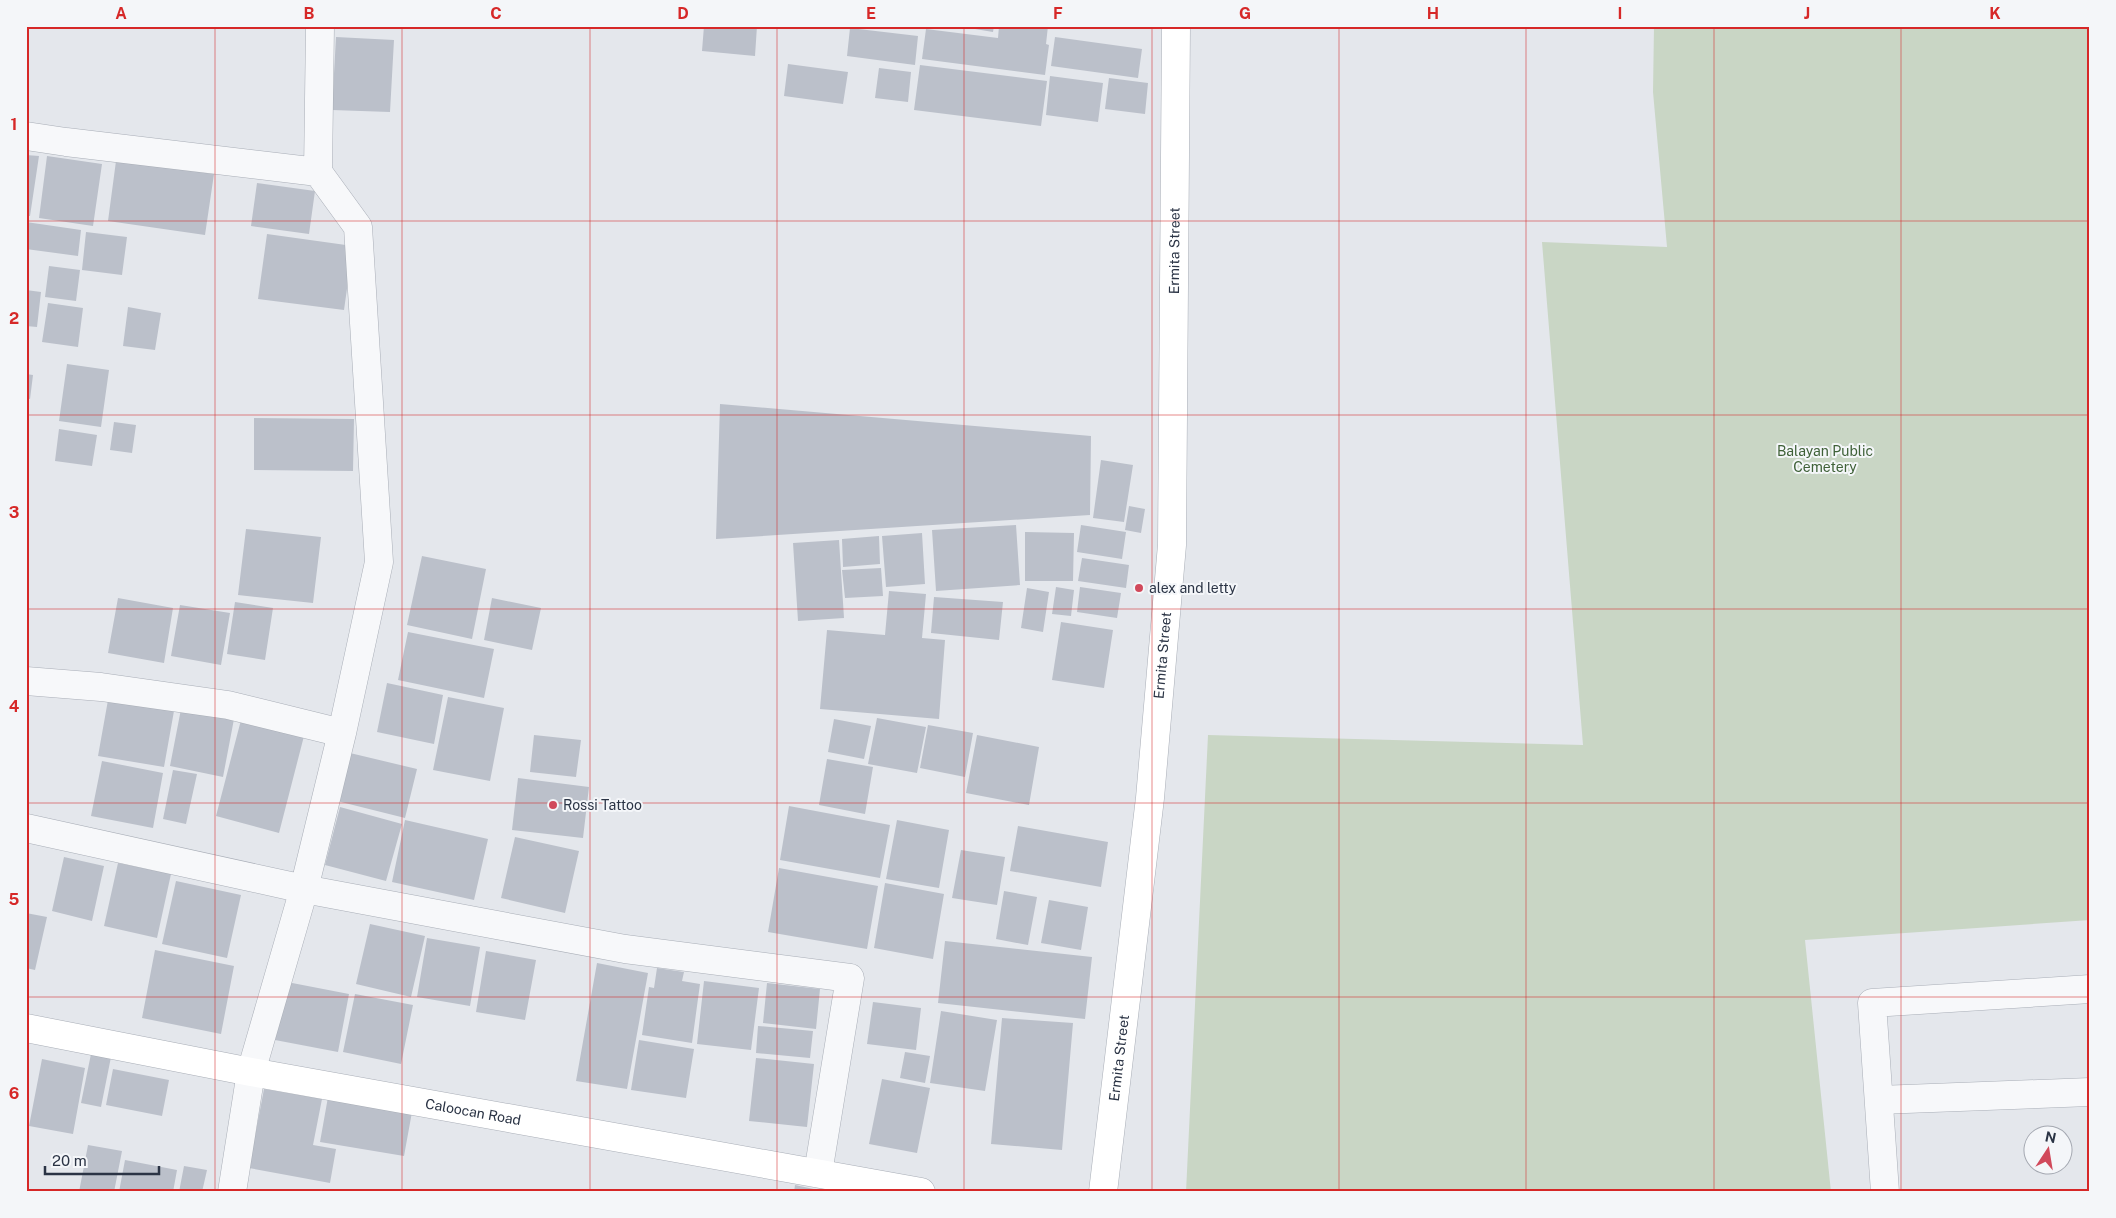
<svg xmlns="http://www.w3.org/2000/svg" width="2116" height="1218" font-family="'Public Sans',sans-serif">
<style>
.green{fill:#c9d6c5}
.building{fill:#bbc0ca}
.lines{fill:none;stroke-linecap:round;stroke-linejoin:round}
.street-casing{stroke:#a9aeb7;stroke-width:29}
.secondary-casing{stroke:#a9aeb7;stroke-width:29}
.street{stroke:#f7f8fa;stroke-width:28}
.secondary{stroke:#fff;stroke-width:28}
.grid{fill:none;stroke:#d62828;stroke-width:1;stroke-opacity:0.55}
.poi-dot{fill:#d1495b;stroke:#f4f6f9;stroke-width:2}
.labels{text-anchor:middle;dominant-baseline:central;stroke-width:4;stroke-linejoin:round;paint-order:stroke}
.street-label{font-size:14px;fill:#2b3445;stroke:#f4f6f9}
.park-label{font-size:14px;fill:#3f6138;stroke:#f4f6f9}
.poi-label{font-size:14px;fill:#2b3445;stroke:#f4f6f9;text-anchor:start}
.neatline{fill:none;stroke:#d62828;stroke-width:2}
.grid-label{font-size:16px;text-anchor:middle;font-weight:bold;fill:#d62828}
</style>
<rect width="100%" height="100%" fill="#e4e7ec"/>
<path class="green" d="M 1654,26 L 2090,26 L 2090,920 L 1805,940 L 1831,1192 L 1186,1192 L 1208,735 L 1583,745 L 1542,242 L 1667,247 L 1653,92 Z"/>
<path class="building" d="M 704,26 L 757,26 L 755,56 L 702,51 Z
M 957,26 L 994,26 L 993,32 Z
M 999,26 L 1048,26 L 1046,44 L 1049,45 L 1045,75 L 922,59 L 926,29 L 998,38 Z
M 850,28 L 918,36 L 915,65 L 847,56 Z
M 336,37 L 394,40 L 390,112 L 332,110 Z
M 1055,37 L 1142,49 L 1138,78 L 1051,66 Z
M 788,64 L 848,72 L 843,104 L 784,96 Z
M 920,65 L 1047,81 L 1041,126 L 914,110 Z
M 879,68 L 911,72 L 908,102 L 875,98 Z
M 1050,76 L 1103,83 L 1098,122 L 1046,115 Z
M 1109,78 L 1148,83 L 1145,114 L 1105,109 Z
M 26,155 L 39,156 L 30,216 L 26,216 Z
M 47,156 L 102,164 L 93,226 L 39,218 Z
M 116,161 L 214,174 L 205,235 L 108,221 Z
M 257,183 L 315,191 L 309,234 L 251,226 Z
M 26,222 L 81,230 L 78,256 L 26,249 Z
M 86,232 L 127,237 L 122,275 L 82,270 Z
M 267,234 L 353,246 L 344,310 L 258,299 Z
M 49,266 L 80,270 L 76,301 L 45,297 Z
M 26,290 L 41,292 L 37,327 L 26,326 Z
M 48,303 L 83,308 L 78,347 L 42,342 Z
M 128,307 L 161,313 L 155,350 L 123,346 Z
M 67,364 L 109,370 L 101,427 L 59,421 Z
M 26,374 L 33,375 L 30,399 L 26,398 Z
M 720,404 L 1091,436 L 1090,515 L 716,539 Z
M 254,418 L 354,419 L 353,471 L 254,470 Z
M 114,422 L 136,425 L 132,453 L 110,450 Z
M 59,429 L 97,435 L 92,466 L 55,461 Z
M 1101,460 L 1133,465 L 1124,522 L 1093,518 Z
M 1129,506 L 1145,509 L 1141,533 L 1125,530 Z
M 1016,525 L 1020,585 L 936,591 L 932,530 Z
M 1081,525 L 1126,532 L 1122,559 L 1077,552 Z
M 246,529 L 321,537 L 313,603 L 238,595 Z
M 1025,532 L 1074,533 L 1073,581 L 1025,581 Z
M 922,533 L 925,584 L 886,587 L 882,536 Z
M 879,536 L 880,564 L 843,567 L 842,539 Z
M 839,540 L 844,618 L 798,621 L 793,543 Z
M 422,556 L 486,569 L 472,639 L 407,625 Z
M 1082,558 L 1129,565 L 1126,588 L 1078,581 Z
M 881,568 L 883,596 L 845,598 L 842,570 Z
M 1056,587 L 1074,590 L 1071,616 L 1052,614 Z
M 1080,587 L 1121,593 L 1117,618 L 1077,612 Z
M 1027,588 L 1049,592 L 1043,632 L 1021,628 Z
M 889,591 L 926,594 L 922,638 L 945,640 L 939,719 L 820,709 L 827,630 L 885,635 Z
M 934,597 L 1003,602 L 999,640 L 931,633 Z
M 118,598 L 173,608 L 164,663 L 108,653 Z
M 492,598 L 541,608 L 532,650 L 484,640 Z
M 235,602 L 273,608 L 265,660 L 227,654 Z
M 180,605 L 230,613 L 221,665 L 171,656 Z
M 1061,622 L 1113,630 L 1104,688 L 1052,680 Z
M 408,632 L 494,649 L 484,698 L 398,680 Z
M 387,683 L 443,695 L 434,744 L 377,732 Z
M 448,697 L 504,708 L 490,781 L 433,770 Z
M 108,700 L 174,711 L 164,767 L 98,756 Z
M 181,709 L 234,719 L 223,777 L 170,766 Z
M 877,718 L 926,727 L 917,773 L 868,764 Z
M 834,719 L 871,726 L 864,759 L 828,752 Z
M 241,720 L 304,736 L 279,833 L 216,816 Z
M 928,725 L 973,733 L 965,777 L 920,768 Z
M 534,735 L 581,740 L 576,777 L 530,772 Z
M 977,735 L 1039,747 L 1029,805 L 966,793 Z
M 350,753 L 417,769 L 405,818 L 337,801 Z
M 827,759 L 873,767 L 865,814 L 819,805 Z
M 102,761 L 163,773 L 153,828 L 91,816 Z
M 173,770 L 197,774 L 186,824 L 163,819 Z
M 518,778 L 589,787 L 583,838 L 512,830 Z
M 789,806 L 890,825 L 880,878 L 780,860 Z
M 340,807 L 402,824 L 386,881 L 325,865 Z
M 405,820 L 488,839 L 474,900 L 392,882 Z
M 897,820 L 949,830 L 939,888 L 886,879 Z
M 1018,826 L 1108,842 L 1101,887 L 1010,871 Z
M 515,837 L 579,851 L 565,913 L 501,898 Z
M 961,850 L 1005,857 L 997,905 L 952,898 Z
M 64,857 L 104,866 L 92,921 L 52,911 Z
M 118,863 L 171,874 L 157,938 L 104,926 Z
M 779,868 L 878,886 L 867,949 L 768,932 Z
M 176,881 L 241,895 L 227,958 L 162,944 Z
M 885,883 L 944,894 L 933,959 L 874,948 Z
M 1004,891 L 1037,897 L 1028,945 L 996,939 Z
M 1049,900 L 1088,907 L 1081,950 L 1041,943 Z
M 26,913 L 47,917 L 35,970 L 26,968 Z
M 370,924 L 425,936 L 411,997 L 356,984 Z
M 427,938 L 480,947 L 470,1006 L 417,997 Z
M 945,941 L 1092,957 L 1085,1019 L 938,1003 Z
M 155,950 L 234,966 L 221,1034 L 142,1018 Z
M 486,951 L 536,960 L 525,1020 L 476,1012 Z
M 597,963 L 648,973 L 627,1089 L 576,1081 Z
M 657,968 L 684,972 L 682,981 L 700,984 L 692,1043 L 642,1035 L 649,987 L 654,988 Z
M 704,981 L 759,988 L 751,1050 L 697,1044 Z
M 287,982 L 349,994 L 338,1052 L 275,1040 Z
M 767,983 L 820,989 L 816,1029 L 763,1023 Z
M 355,994 L 413,1005 L 401,1064 L 343,1052 Z
M 873,1002 L 921,1008 L 916,1050 L 867,1044 Z
M 941,1011 L 997,1020 L 985,1091 L 930,1083 Z
M 1002,1018 L 1073,1023 L 1062,1150 L 991,1144 Z
M 758,1026 L 813,1031 L 810,1058 L 756,1053 Z
M 639,1040 L 694,1049 L 686,1098 L 631,1090 Z
M 92,1049 L 112,1052 L 101,1107 L 81,1103 Z
M 905,1052 L 930,1056 L 925,1083 L 900,1078 Z
M 756,1058 L 814,1064 L 807,1127 L 749,1121 Z
M 42,1059 L 85,1068 L 73,1134 L 29,1126 Z
M 113,1069 L 169,1080 L 162,1116 L 106,1105 Z
M 882,1079 L 930,1088 L 917,1153 L 869,1144 Z
M 264,1089 L 322,1099 L 313,1145 L 336,1149 L 330,1183 L 249,1168 Z
M 328,1097 L 412,1112 L 404,1156 L 320,1142 Z
M 88,1145 L 122,1151 L 114,1192 L 79,1192 Z
M 125,1160 L 177,1170 L 173,1192 L 119,1192 Z
M 184,1166 L 207,1170 L 202,1192 L 179,1192 Z
M 795,1185 L 823,1191 L 822,1192 L 794,1192 Z"/>
<g class="lines">
<defs>
<path id="street" d="M 26,136 L 66,142 L 318,172 L 358,227 L 379,562 L 342,733 L 304,889 L 251,1072 L 232,1192
M 318,172 L 320,26
M 26,681 L 101,687 L 228,705 L 342,733
M 26,828 L 304,889 L 625,949 L 850,978 L 818,1173
M 1879,1100 L 2090,1092
M 1885,1192 L 1872,1003 L 2090,989"/>
<g id="secondary">
<path id="s1" d="M 26,1028 L 251,1072 L 921,1192"/>
<path id="s2" d="M 1103,1192 L 1150,798 L 1172,545 L 1176,26"/>
</g>
</defs>
<use href="#street" class="street-casing"/>
<use href="#secondary" class="secondary-casing"/>
<use href="#street" class="street"/>
<use href="#secondary" class="secondary"/>
</g>
<path class="grid" d="M 215,26 L 215,1192M 402,26 L 402,1192M 590,26 L 590,1192M 777,26 L 777,1192M 964,26 L 964,1192M 1152,26 L 1152,1192M 1339,26 L 1339,1192M 1526,26 L 1526,1192M 1714,26 L 1714,1192M 1901,26 L 1901,1192M 26,221 L 2090,221M 26,415 L 2090,415M 26,609 L 2090,609M 26,803 L 2090,803M 26,997 L 2090,997"/>
<g class="poi-dot">
<circle cx="1139" cy="588" r="5"/>
<circle cx="553" cy="805" r="5"/>
</g>
<g class="labels">
<g class="street-label">
<text stroke="none"><textPath href="#s2" startOffset="945">Ermita Street</textPath></text>
<text stroke="none"><textPath href="#s2" startOffset="540">Ermita Street</textPath></text>
<text stroke="none"><textPath href="#s2" startOffset="135">Ermita Street</textPath></text>
<text stroke="none"><textPath href="#s1" startOffset="455">Caloocan Road</textPath></text>
</g>
<g class="park-label">
<text x="1825" y="451">Balayan Public<tspan x="1825" dy="16">Cemetery</tspan></text>
</g>
<g class="poi-label">
<text x="1149" y="588">alex and letty</text>
<text x="563" y="805">Rossi Tattoo</text>
</g>
</g>
<rect width="2116" height="1218" fill="none" stroke="#f4f6f9" stroke-width="55"/>
<g transform="translate(2048 1150) rotate(12)"><circle r="24" fill="#f4f6f9" stroke="#a4a8b1"/>
<path d="M0-4L9 19L0 12L-9 19Z" fill="#d1495b"/>
<text y="-8" font-size="14" font-weight="bold" text-anchor="middle" fill="#2b3445">N</text>
</g>
<path d="M45 1166v8h114v-8" fill="none" stroke="#2b3445" stroke-width="2.5"/>
<text x="52" y="1166" font-size="15" fill="#2b3445" stroke="#f4f6f9" stroke-width="4" paint-order="stroke">20 m</text>
<rect x="28" y="28" width="2060" height="1162" class="neatline"/>
<g class="grid-label">
<text x="121" y="19">A</text>
<text x="309" y="19">B</text>
<text x="496" y="19">C</text>
<text x="683" y="19">D</text>
<text x="871" y="19">E</text>
<text x="1058" y="19">F</text>
<text x="1245" y="19">G</text>
<text x="1433" y="19">H</text>
<text x="1620" y="19">I</text>
<text x="1807" y="19">J</text>
<text x="1995" y="19">K</text>
<text x="14" y="130">1</text>
<text x="14" y="324">2</text>
<text x="14" y="518">3</text>
<text x="14" y="712">4</text>
<text x="14" y="905">5</text>
<text x="14" y="1099">6</text>
</g>
</svg>
